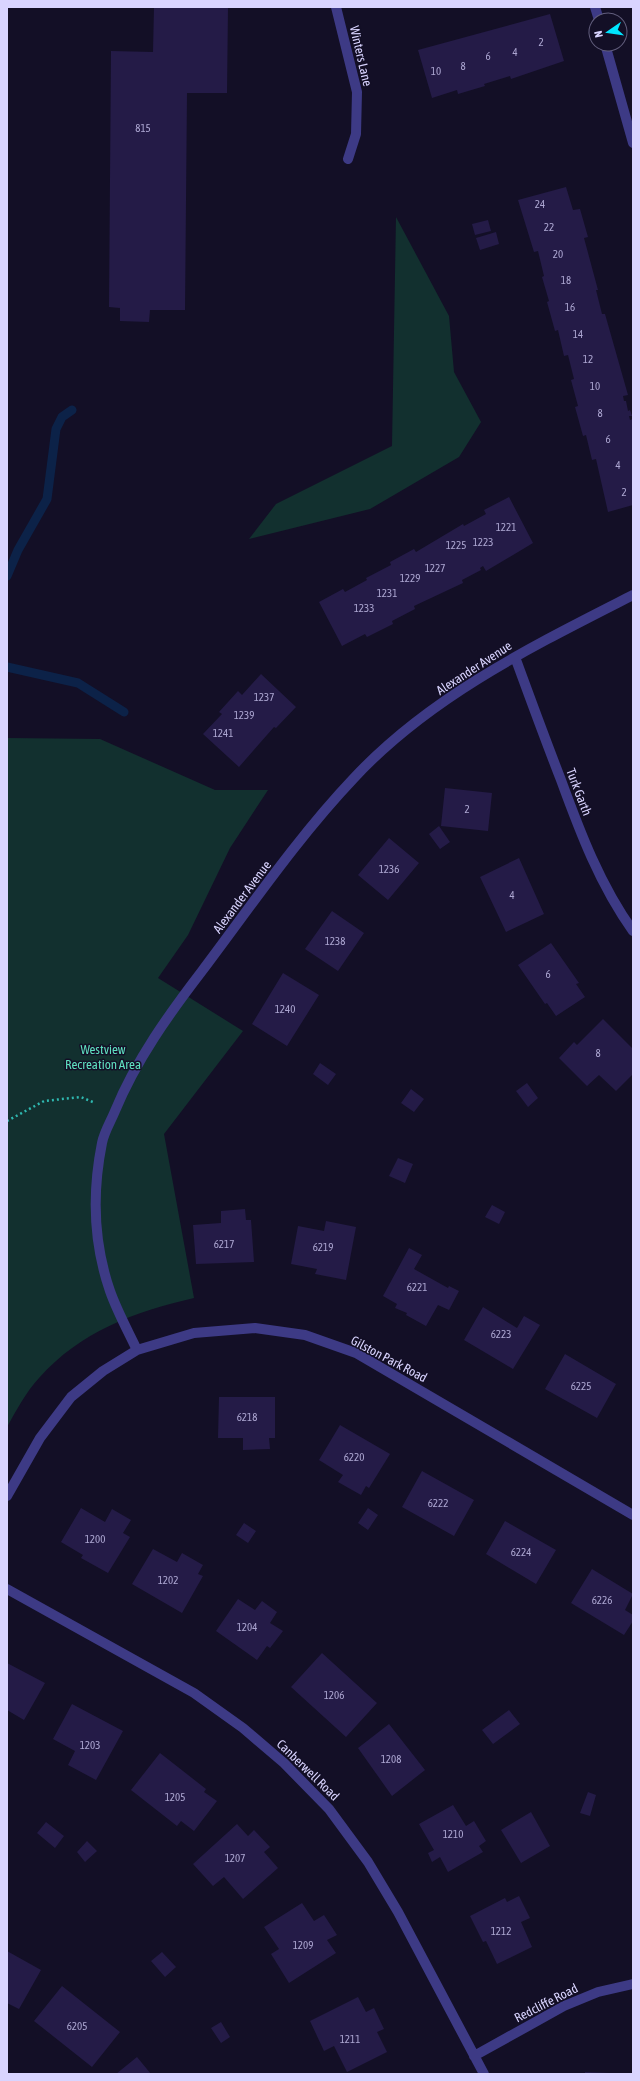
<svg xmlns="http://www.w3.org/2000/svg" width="640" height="2081" font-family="'Asap Condensed',sans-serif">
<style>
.green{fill:#12302f}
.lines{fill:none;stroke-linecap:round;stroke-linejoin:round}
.stream{stroke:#0c2248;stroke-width:9}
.building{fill:#241b47}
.path{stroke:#2fb8b0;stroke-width:2.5;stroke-dasharray:2 3;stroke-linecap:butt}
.minor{stroke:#3d3a85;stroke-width:10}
.labels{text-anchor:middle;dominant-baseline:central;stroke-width:3;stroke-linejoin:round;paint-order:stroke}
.number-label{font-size:11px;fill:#aca6d1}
.street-label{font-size:13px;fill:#d9d4ff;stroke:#130f26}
.park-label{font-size:13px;fill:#5fe0c0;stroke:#130f26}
</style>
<rect width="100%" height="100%" fill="#130f26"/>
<path class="green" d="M 396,217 L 449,316 L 454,372 L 481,422 L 459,457 L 370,509 L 249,539 L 276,504 L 392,446 Z
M 7,738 L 100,739 L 215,790 L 268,790 L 230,848 L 188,935 L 158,978 L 243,1031 L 164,1134 L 194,1298 C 134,1312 81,1331 39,1378 C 26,1392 16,1411 7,1427 Z"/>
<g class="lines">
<path class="stream" d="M 7,576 L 18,550 L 47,499 L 56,429 L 62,417 L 72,410
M 7,667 L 78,683 L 124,712"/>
</g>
<path class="building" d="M 154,7 L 228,7 L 227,93 L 187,93 L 185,310 L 150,310 L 149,322 L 120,321 L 120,308 L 109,307 L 111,51 L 153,52 Z
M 550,14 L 564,61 L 511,79 L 510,76 L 484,84 L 485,86 L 458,94 L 457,90 L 432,98 L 418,50 Z
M 566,187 L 573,210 L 580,209 L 588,237 L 584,238 L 598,290 L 596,290 L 602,314 L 605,314 L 628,395 L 623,396 L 624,401 L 626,401 L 628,411 L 630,410 L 632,416 L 629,416 L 630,420 L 633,419 L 633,505 L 608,512 L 596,459 L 592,460 L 586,435 L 583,436 L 575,407 L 578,406 L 571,380 L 574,379 L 568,355 L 564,356 L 558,330 L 555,331 L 547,302 L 549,301 L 542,277 L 544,276 L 538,251 L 534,252 L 518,200 Z
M 488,220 L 491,231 L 475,235 L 472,224 Z
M 496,232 L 499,244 L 480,250 L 476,238 Z
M 509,497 L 533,543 L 486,571 L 483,566 L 480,568 L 481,570 L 462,580 L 463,583 L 414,606 L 415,609 L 392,621 L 393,624 L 367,637 L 365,634 L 342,646 L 319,602 L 343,589 L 345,592 L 367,580 L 366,578 L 391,565 L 390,562 L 414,549 L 416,552 L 463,524 L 464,526 L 486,514 L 484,510 Z
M 261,674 L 296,707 L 276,728 L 274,727 L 239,767 L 203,734 L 222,714 L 219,712 L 238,691 L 242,695 Z
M 445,788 L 492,793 L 488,831 L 441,826 Z
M 439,826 L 450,842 L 440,849 L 429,834 Z
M 389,838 L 419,863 L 388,900 L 358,875 Z
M 519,858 L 544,914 L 506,932 L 480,877 Z
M 332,911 L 364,933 L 338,971 L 305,949 Z
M 551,943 L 579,983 L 576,984 L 585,997 L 556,1016 L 547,1003 L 545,1004 L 518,965 Z
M 283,973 L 319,995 L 287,1046 L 252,1024 Z
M 603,1019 L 633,1049 L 633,1074 L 616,1091 L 599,1075 L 587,1086 L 559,1058 L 574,1042 L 577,1045 Z
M 320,1063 L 336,1074 L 328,1085 L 313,1074 Z
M 527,1083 L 538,1098 L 528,1107 L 516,1091 Z
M 411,1089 L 424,1099 L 414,1112 L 401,1103 Z
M 398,1158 L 413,1164 L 405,1183 L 389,1176 Z
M 492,1205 L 505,1212 L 499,1224 L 485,1217 Z
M 245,1209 L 246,1220 L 251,1220 L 254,1262 L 196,1264 L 193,1225 L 221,1223 L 221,1211 Z
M 326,1221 L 356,1227 L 346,1280 L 315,1274 L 317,1269 L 291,1264 L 298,1226 L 324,1231 Z
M 409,1248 L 422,1255 L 414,1269 L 448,1288 L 449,1286 L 459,1291 L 449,1310 L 438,1305 L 426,1326 L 406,1315 L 407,1313 L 395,1308 L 397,1304 L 383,1296 Z
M 483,1307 L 517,1328 L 524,1316 L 540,1325 L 513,1369 L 464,1340 Z
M 565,1354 L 616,1384 L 597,1418 L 545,1389 Z
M 219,1397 L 275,1397 L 275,1438 L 269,1438 L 270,1449 L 243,1450 L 243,1438 L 218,1438 Z
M 340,1425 L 390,1454 L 369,1488 L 366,1486 L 361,1495 L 338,1482 L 343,1475 L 319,1460 Z
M 422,1471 L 474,1500 L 454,1536 L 402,1507 Z
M 81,1508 L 105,1522 L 112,1509 L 131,1520 L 123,1533 L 130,1537 L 108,1573 L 81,1558 L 83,1555 L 61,1542 Z
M 368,1508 L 378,1515 L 368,1530 L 358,1523 Z
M 505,1521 L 556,1550 L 536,1584 L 486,1554 Z
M 244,1523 L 256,1531 L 248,1543 L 236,1535 Z
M 153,1549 L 177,1562 L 182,1553 L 203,1565 L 198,1574 L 203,1576 L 182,1613 L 132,1584 Z
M 592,1569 L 633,1594 L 625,1610 L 633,1615 L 633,1621 L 624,1635 L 571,1603 Z
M 238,1599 L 255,1610 L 262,1601 L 277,1612 L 270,1623 L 283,1631 L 270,1648 L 267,1646 L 257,1660 L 216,1631 Z
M 322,1653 L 377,1703 L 346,1737 L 291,1687 Z
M 7,1663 L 45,1683 L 24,1720 L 7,1710 Z
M 72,1704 L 123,1731 L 96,1780 L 68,1765 L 75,1751 L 53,1739 Z
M 509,1710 L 520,1724 L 493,1744 L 482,1730 Z
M 389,1724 L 425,1770 L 392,1796 L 358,1748 Z
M 160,1753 L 206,1789 L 204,1792 L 217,1801 L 194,1831 L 181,1821 L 177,1826 L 131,1790 Z
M 588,1792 L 596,1795 L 590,1816 L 580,1813 Z
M 453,1805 L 466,1826 L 474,1821 L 486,1841 L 479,1846 L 483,1852 L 448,1872 L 440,1857 L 432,1862 L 428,1853 L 434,1850 L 419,1824 Z
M 531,1812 L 550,1846 L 521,1863 L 501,1830 Z
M 46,1822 L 64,1836 L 55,1848 L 37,1833 Z
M 237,1824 L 248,1836 L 254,1830 L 270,1847 L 264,1852 L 278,1868 L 243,1899 L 224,1877 L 213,1886 L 193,1864 Z
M 87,1841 L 97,1851 L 85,1862 L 77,1852 Z
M 519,1896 L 530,1918 L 521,1922 L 532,1947 L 497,1964 L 486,1941 L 483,1942 L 470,1916 L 505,1898 L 507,1902 Z
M 302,1903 L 314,1921 L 324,1915 L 337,1935 L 327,1940 L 336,1953 L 289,1983 L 271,1954 L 279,1949 L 264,1927 Z
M 7,1951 L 41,1970 L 19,2009 L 7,2003 Z
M 162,1952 L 176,1967 L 165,1977 L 151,1961 Z
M 62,1986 L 120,2032 L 92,2067 L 34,2021 Z
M 358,1997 L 366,2012 L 374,2008 L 384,2029 L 377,2032 L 387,2052 L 347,2072 L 334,2046 L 324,2051 L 310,2021 Z
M 221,2022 L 230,2037 L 221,2043 L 211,2028 Z
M 137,2057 L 151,2074 L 116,2074 Z
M 585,2072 L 610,2073 L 610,2074 L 585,2074 Z"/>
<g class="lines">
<path class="path" d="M 7,1121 L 44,1101 L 81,1097 L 95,1103"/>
<path class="minor" d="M 336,7 L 357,92 L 356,134 L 348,159
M 595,7 L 599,20
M 605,44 L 633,143
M 515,657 C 530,698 545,739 561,780 C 580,832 600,885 633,931
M 137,1350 C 128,1331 117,1311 110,1291 C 93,1242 92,1193 102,1143 C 104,1132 111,1121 115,1111 C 136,1060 169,1014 202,971 C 251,906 298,837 354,778 C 430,696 535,645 633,595
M 7,1496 L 40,1438 L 71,1397 L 103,1371 L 137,1350 L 194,1333 L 255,1328 L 305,1335 L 356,1353 L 633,1515
M 7,1589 L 194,1693 L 243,1728 L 284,1763 L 329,1809 L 368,1862 L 398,1912 L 484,2074
M 474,2056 L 564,2006 L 598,1992 L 633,1984"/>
</g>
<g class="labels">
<g class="number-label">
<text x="541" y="42">2</text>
<text x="515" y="52">4</text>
<text x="488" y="56">6</text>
<text x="463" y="66">8</text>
<text x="436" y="71">10</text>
<text x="143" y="128">815</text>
<text x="540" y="204">24</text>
<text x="549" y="227">22</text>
<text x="558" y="254">20</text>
<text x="566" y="280">18</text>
<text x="570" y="307">16</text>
<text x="578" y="334">14</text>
<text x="588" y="359">12</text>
<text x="595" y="386">10</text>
<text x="600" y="413">8</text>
<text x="608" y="439">6</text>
<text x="618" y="465">4</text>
<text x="624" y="492">2</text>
<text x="506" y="527">1221</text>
<text x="483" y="542">1223</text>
<text x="456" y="545">1225</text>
<text x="435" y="568">1227</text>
<text x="410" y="578">1229</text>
<text x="387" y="593">1231</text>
<text x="364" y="608">1233</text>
<text x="264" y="697">1237</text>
<text x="244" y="715">1239</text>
<text x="223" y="733">1241</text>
<text x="467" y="809">2</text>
<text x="389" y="869">1236</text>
<text x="512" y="895">4</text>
<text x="335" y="941">1238</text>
<text x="548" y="974">6</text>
<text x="285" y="1009">1240</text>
<text x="598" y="1053">8</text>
<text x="224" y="1244">6217</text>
<text x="323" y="1247">6219</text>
<text x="417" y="1287">6221</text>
<text x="501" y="1334">6223</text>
<text x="581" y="1386">6225</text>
<text x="247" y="1417">6218</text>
<text x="354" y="1457">6220</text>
<text x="438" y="1503">6222</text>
<text x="95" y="1539">1200</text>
<text x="521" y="1552">6224</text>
<text x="168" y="1580">1202</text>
<text x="602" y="1600">6226</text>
<text x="247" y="1627">1204</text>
<text x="334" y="1695">1206</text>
<text x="90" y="1745">1203</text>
<text x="391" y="1759">1208</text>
<text x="175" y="1797">1205</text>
<text x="453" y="1834">1210</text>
<text x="235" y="1858">1207</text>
<text x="501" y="1931">1212</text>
<text x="303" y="1945">1209</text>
<text x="77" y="2026">6205</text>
<text x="350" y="2039">1211</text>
</g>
<g class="street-label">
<text transform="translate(361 56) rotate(77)">Winters Lane</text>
<text transform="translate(474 668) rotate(-33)">Alexander Avenue</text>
<text transform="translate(579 792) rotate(69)">Turk Garth</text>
<text transform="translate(242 897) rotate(-53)">Alexander Avenue</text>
<text transform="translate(389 1359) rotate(28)">Gilston Park Road</text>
<text transform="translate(308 1770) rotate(44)">Canberwell Road</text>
<text transform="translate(546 2003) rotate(-27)">Redcliffe Road</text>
</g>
<g class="park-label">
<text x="103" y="1049">Westview<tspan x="103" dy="15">Recreation Area</tspan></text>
</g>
</g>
<rect width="640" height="2081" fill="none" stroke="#d9d4ff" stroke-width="16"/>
<g transform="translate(608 32) rotate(257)"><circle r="19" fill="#130f26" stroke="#625e7d"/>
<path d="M0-3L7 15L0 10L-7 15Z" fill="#00e5ff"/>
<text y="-6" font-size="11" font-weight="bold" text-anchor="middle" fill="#d9d4ff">N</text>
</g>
</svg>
